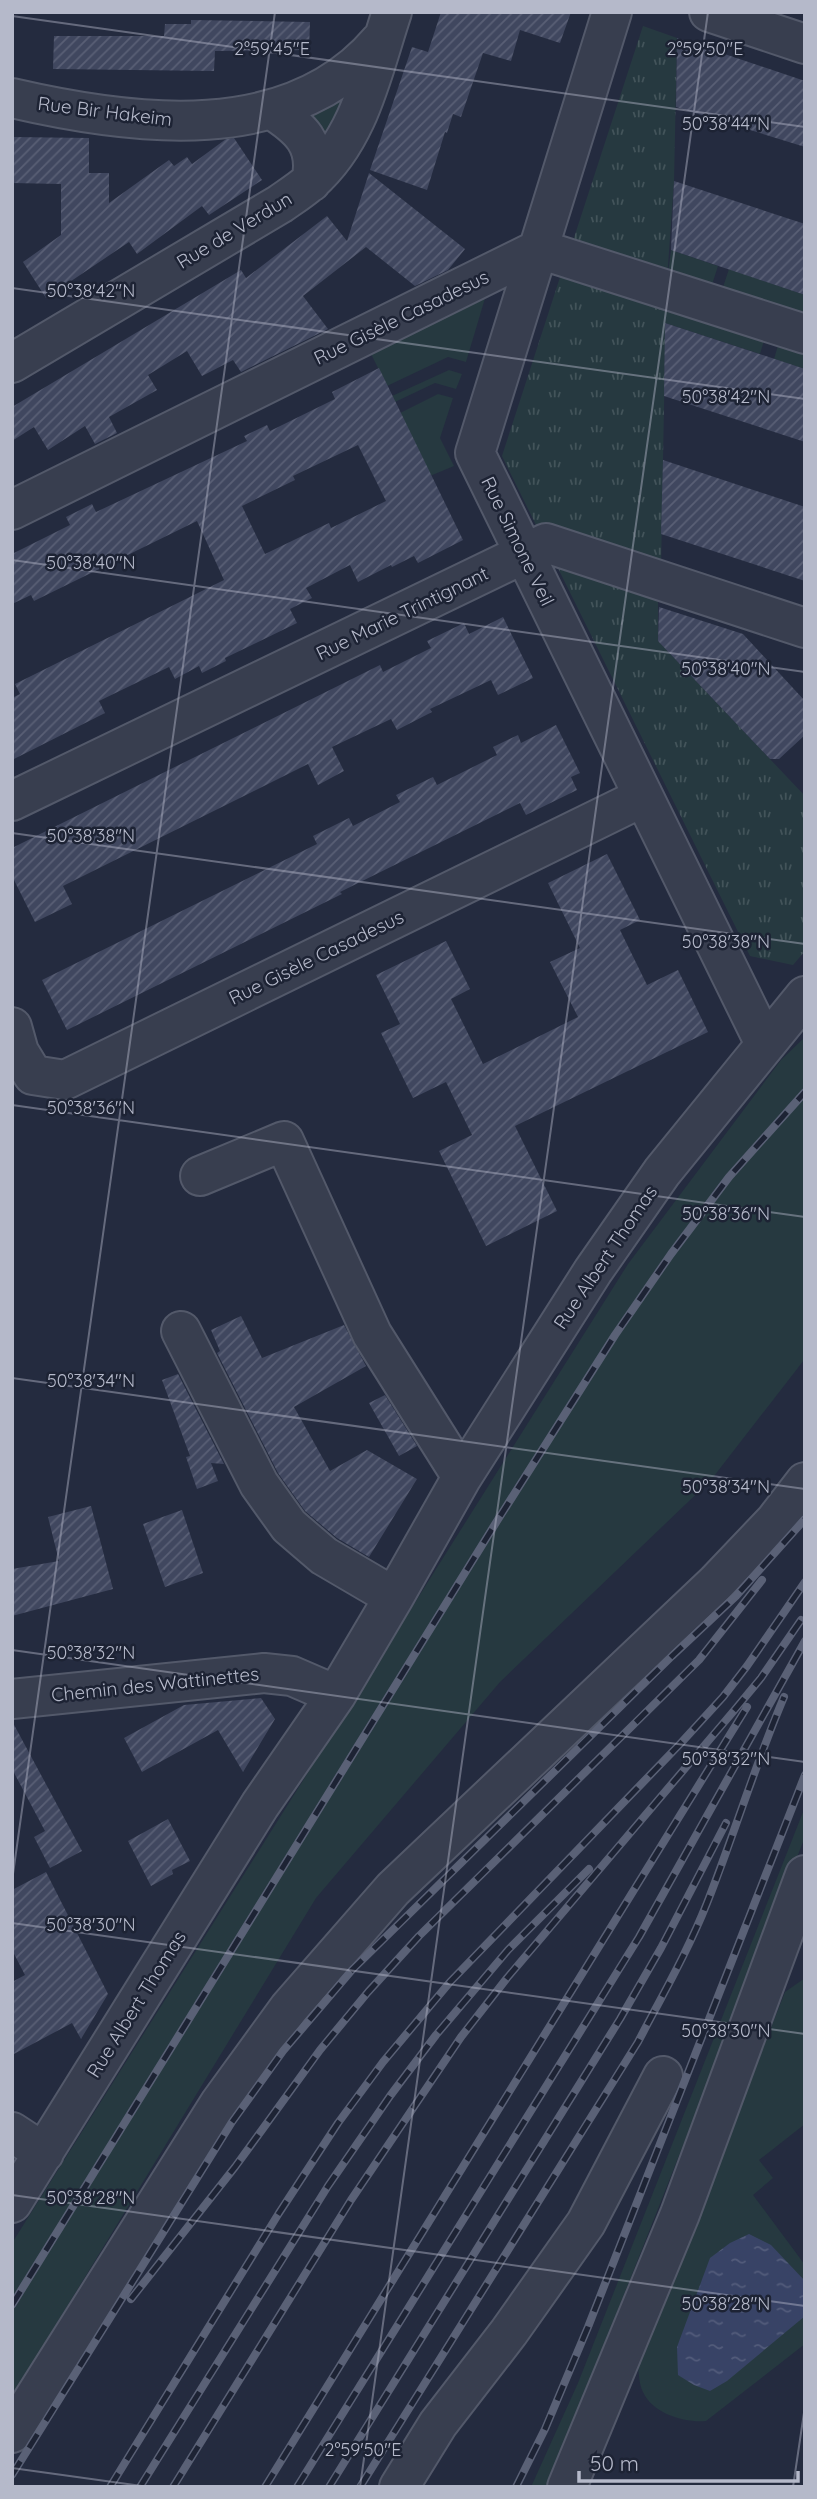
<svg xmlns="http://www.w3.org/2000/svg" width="817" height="2499" font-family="Quicksand,sans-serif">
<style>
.grass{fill:#263940}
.park{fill:url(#park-tufts)}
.water{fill:url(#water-ripples)}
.building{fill:url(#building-hatch);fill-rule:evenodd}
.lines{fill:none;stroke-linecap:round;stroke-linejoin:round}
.minor-casing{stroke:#53596a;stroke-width:42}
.minor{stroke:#383e4f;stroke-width:38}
.rail-casing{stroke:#5a6176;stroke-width:8}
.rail{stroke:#1d2334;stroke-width:5;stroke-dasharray:16;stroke-linecap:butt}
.ticks{fill:none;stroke:#b5b9ca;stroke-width:2;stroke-opacity:0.45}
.labels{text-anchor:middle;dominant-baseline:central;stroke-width:5;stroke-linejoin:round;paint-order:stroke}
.street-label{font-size:19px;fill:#b5b9ca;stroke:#1d2334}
.ticks-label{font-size:18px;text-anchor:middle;fill:#b5b9ca;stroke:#1d2334;stroke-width:5;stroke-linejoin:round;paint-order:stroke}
</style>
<defs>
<pattern id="park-tufts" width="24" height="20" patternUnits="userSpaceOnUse" patternTransform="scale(1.75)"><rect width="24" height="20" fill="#263940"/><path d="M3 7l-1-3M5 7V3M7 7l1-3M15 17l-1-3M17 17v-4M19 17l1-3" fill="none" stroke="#43545a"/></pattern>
<pattern id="water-ripples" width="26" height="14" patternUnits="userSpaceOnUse" patternTransform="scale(1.75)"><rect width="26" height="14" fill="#384366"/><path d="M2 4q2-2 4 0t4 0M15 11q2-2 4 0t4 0" fill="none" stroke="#535c7b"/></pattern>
<pattern id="building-hatch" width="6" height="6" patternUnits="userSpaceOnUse" patternTransform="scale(1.75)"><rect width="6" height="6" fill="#40475f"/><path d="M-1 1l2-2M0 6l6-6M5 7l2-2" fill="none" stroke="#595f75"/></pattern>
</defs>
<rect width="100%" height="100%" fill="#242b3f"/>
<path class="grass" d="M 348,90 L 327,144 L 305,108 Z
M 671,250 L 718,266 L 709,294 L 667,280 Z
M 729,269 L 805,295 L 805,324 L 720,296 Z
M 486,295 L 466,362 L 448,357 L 387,386 L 370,352 Z
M 666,298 L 767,331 L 760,354 L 665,323 Z
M 781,335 L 805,343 L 805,369 L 774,359 Z
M 449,370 L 462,374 L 456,389 L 435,383 L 395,402 L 392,396 Z
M 438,394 L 453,398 L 440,438 L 454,466 L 430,476 L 400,413 Z
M 805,1037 L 804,1360 L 711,1480 L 500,1682 L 316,1898 L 12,2397 L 12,2243 L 628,1264 L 781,1060 Z
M 805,1807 L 805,1837 L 548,2487 L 531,2487 L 578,2383 Z
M 805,1978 L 805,2124 L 759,2160 L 773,2178 L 753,2195 L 805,2265 L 805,2344 L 706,2421 C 685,2423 653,2414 643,2392 C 639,2384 639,2375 638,2365 L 785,1992 Z"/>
<path class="park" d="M 643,26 L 677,38 L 674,181 L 667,280 L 570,250 Z
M 564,265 L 666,298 L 661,568 L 538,529 L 502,456 Z
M 549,550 L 658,587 L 658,641 L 805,796 L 805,951 L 793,965 L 750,956 Z"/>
<path class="water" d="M 749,2234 L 771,2245 L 805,2281 L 805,2316 L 727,2381 L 710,2391 L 694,2385 L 678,2375 L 677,2347 L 710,2258 L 730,2243 Z"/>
<path class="building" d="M 441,12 L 571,12 L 560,43 L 520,30 L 511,61 L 483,53 L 461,117 L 453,114 L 447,133 L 445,132 L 427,190 L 370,170 L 412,47 L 428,52 Z
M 191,20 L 310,22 L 309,50 L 215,51 L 214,71 L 53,69 L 54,36 L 164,36 L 165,24 L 191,24 Z
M 677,38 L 805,81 L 805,147 L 676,107 Z
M 12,137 L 89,138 L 89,173 L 109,173 L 109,203 L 169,160 L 174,166 L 187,157 L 192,164 L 226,139 L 234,138 L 262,180 L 209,215 L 202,206 L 137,254 L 129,242 L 46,298 L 23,262 L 61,235 L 61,184 L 12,183 Z
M 369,173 L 465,249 L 448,270 L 415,286 L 366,247 L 303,296 L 328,329 L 241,372 L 233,360 L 202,376 L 187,351 L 148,375 L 157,390 L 109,417 L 117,433 L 95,444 L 85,426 L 48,450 L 34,427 L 12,441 L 12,407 L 241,270 L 246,278 L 327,216 L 347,241 Z
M 674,181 L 805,224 L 805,295 L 671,250 Z
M 665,323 L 805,369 L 805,442 L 664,396 Z
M 379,368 L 463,540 L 418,563 L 414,556 L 392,567 L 391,565 L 358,582 L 350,565 L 306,588 L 312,598 L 290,609 L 297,623 L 225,658 L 226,661 L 202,673 L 199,666 L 175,679 L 169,667 L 99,701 L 105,713 L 12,760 L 12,698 L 20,694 L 15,684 L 224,580 L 197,521 L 34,601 L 31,595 L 12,604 L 12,554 L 70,525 L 66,517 L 92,504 L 96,512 L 247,441 L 244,436 L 267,425 L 270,431 L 335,399 L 332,392 ZM 358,445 L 386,501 L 331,528 L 329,523 L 265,554 L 242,506 L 295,480 L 293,476 Z
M 663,460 L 805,507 L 805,581 L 661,534 Z
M 659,607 L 743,634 L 805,701 L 805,735 L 779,759 L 770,759 L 658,641 Z
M 503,617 L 533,678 L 498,695 L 491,680 L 430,709 L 432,712 L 397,730 L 391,719 L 332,747 L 344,771 L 318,785 L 308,764 L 63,886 L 72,904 L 35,922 L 12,876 L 12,848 L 380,665 L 383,672 L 431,648 L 427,641 L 464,623 L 469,634 Z
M 556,725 L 580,773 L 571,777 L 577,790 L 526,815 L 520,803 L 340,892 L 342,894 L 67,1030 L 42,980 L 317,844 L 313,836 L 349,818 L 353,826 L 400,802 L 396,795 L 433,777 L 437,785 L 497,755 L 493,747 L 518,735 L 521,743 Z
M 607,854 L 640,920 L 620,930 L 647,985 L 678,970 L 708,1032 L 515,1126 L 557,1211 L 486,1246 L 439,1151 L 472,1135 L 446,1082 L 413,1098 L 381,1033 L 400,1024 L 376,975 L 446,941 L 470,989 L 451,999 L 483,1064 L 578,1017 L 550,962 L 580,948 L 548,883 Z
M 241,1316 L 262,1358 L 344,1325 L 366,1366 L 294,1407 L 330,1471 L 367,1450 L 417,1479 L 369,1557 L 337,1538 L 305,1511 L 278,1473 L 217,1353 L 220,1351 L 211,1330 Z
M 178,1374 L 224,1464 L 211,1463 L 218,1481 L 197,1489 L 186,1457 L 190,1456 L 162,1380 Z
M 385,1395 L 417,1446 L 399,1456 L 369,1403 Z
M 91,1506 L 113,1589 L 12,1616 L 12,1569 L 59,1561 L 48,1517 Z
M 182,1510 L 203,1573 L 165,1587 L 143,1524 Z
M 261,1698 L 275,1719 L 243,1772 L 218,1730 L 142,1772 L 124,1738 L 184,1705 Z
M 12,1721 L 82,1851 L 50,1868 L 34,1837 L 45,1831 L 12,1769 Z
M 168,1819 L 190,1861 L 172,1870 L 173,1874 L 151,1886 L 128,1841 Z
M 46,1872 L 108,1994 L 81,2039 L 72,2023 L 12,2055 L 12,1982 L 25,1975 L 12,1950 L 12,1890 Z"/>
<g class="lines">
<defs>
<path id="minor" d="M 612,12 L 475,453 L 765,1044
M 709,12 L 805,44
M 12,98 C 133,126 290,147 380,41
M 271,109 C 299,127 320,144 311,182
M 12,363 L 280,204 C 290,197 301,190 310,182 C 360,138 372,72 392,12
M 12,510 L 539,249 L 805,334
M 12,801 L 546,543 L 805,628
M 12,1027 L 19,1052 L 33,1075 L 65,1080 L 643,797
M 200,1176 L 284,1141 L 372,1334 L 462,1477
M 181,1331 L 259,1484 L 289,1526 L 324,1556 L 394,1597
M 12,1699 L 264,1673 L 292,1676 L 336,1695
M 12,2132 L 44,2153
M 12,2203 L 260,1805 L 336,1695 L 394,1597 L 462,1477 L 593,1271 L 662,1172 L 805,996
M 12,2433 L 220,2103 L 289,2008 L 393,1889 L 716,1583 L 775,1521 L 805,1482
M 399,2487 L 438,2424 L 509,2332 L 586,2223 L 663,2076
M 567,2487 L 680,2214 L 805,1875"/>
</defs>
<use href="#minor" class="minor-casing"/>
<use href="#minor" class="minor"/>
<defs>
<path id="rail" d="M 131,2299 L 235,2167 L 320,2050 L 368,1992 L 419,1936 L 699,1660 L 762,1580
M 12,2305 L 497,1521 L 615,1335 L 671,1254 L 729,1177 L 805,1092
M 12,2475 L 232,2122 L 283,2051 L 352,1970 L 672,1656 L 736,1596 L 805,1519
M 110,2487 L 279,2213 L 338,2123 L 383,2062 L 450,1982 L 680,1744 L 723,1697 L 747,1666 L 805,1582
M 140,2487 L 328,2186 L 390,2096 L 436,2035 L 508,1950 L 589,1869
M 173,2487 L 351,2200 L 461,2037 L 507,1978 L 732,1713 L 761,1678 L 801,1620
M 265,2487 L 747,1707
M 297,2487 L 639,1937 L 805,1641
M 329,2487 L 620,2019 L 661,1948 L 726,1823
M 360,2487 L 638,2042 C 662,1996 688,1951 707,1903 C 734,1835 755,1765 784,1697
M 516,2487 L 545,2429 L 588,2327 L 805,1775"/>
</defs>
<use href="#rail" class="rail-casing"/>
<use href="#rail" class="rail"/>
</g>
<path class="ticks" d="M 12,16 L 805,127M 12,288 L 805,399M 12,560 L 805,672M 12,833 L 805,944M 12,1105 L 805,1217M 12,1378 L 805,1489M 12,1650 L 805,1762M 12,1881 L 275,12M 12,1923 L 805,2034M 12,2195 L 805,2306M 12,2468 L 149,2487M 360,2487 L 708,12M 793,2487 L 805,2406"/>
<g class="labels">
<g class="street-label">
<text transform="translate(105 111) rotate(7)">Rue Bir Hakeim</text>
<text transform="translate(234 230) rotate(-31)">Rue de Verdun</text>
<text transform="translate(401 317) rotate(-26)">Rue Gisèle Casadesus</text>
<text transform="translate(518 541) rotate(64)">Rue Simone Veil</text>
<text transform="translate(402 613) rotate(-26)">Rue Marie Trintignant</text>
<text transform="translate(316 957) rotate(-26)">Rue Gisèle Casadesus</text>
<text transform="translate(605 1257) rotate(-56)">Rue Albert Thomas</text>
<text transform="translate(155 1684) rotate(-6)">Chemin des Wattinettes</text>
<text transform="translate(136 2004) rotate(-58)">Rue Albert Thomas</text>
</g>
</g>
<g class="ticks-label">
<text x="272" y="55">2°59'45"E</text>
<text x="705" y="55">2°59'50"E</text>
<text x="726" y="130">50°38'44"N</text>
<text x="91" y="297">50°38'42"N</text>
<text x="726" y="403">50°38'42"N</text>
<text x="91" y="569">50°38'40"N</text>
<text x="726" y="675">50°38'40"N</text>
<text x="91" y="842">50°38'38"N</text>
<text x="726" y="948">50°38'38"N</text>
<text x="91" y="1114">50°38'36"N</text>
<text x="726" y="1220">50°38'36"N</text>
<text x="91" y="1387">50°38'34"N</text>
<text x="726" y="1493">50°38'34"N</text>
<text x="91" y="1659">50°38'32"N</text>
<text x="726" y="1765">50°38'32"N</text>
<text x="91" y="1931">50°38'30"N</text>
<text x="726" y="2037">50°38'30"N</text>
<text x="91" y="2204">50°38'28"N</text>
<text x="726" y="2310">50°38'28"N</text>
<text x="363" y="2456">2°59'50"E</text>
</g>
<rect width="817" height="2499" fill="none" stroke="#b5b9ca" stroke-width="28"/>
<path d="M579 2471v10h219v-10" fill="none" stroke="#b5b9ca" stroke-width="3.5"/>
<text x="590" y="2471" font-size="21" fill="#b5b9ca" stroke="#1d2334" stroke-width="5" paint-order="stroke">50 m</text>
</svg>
